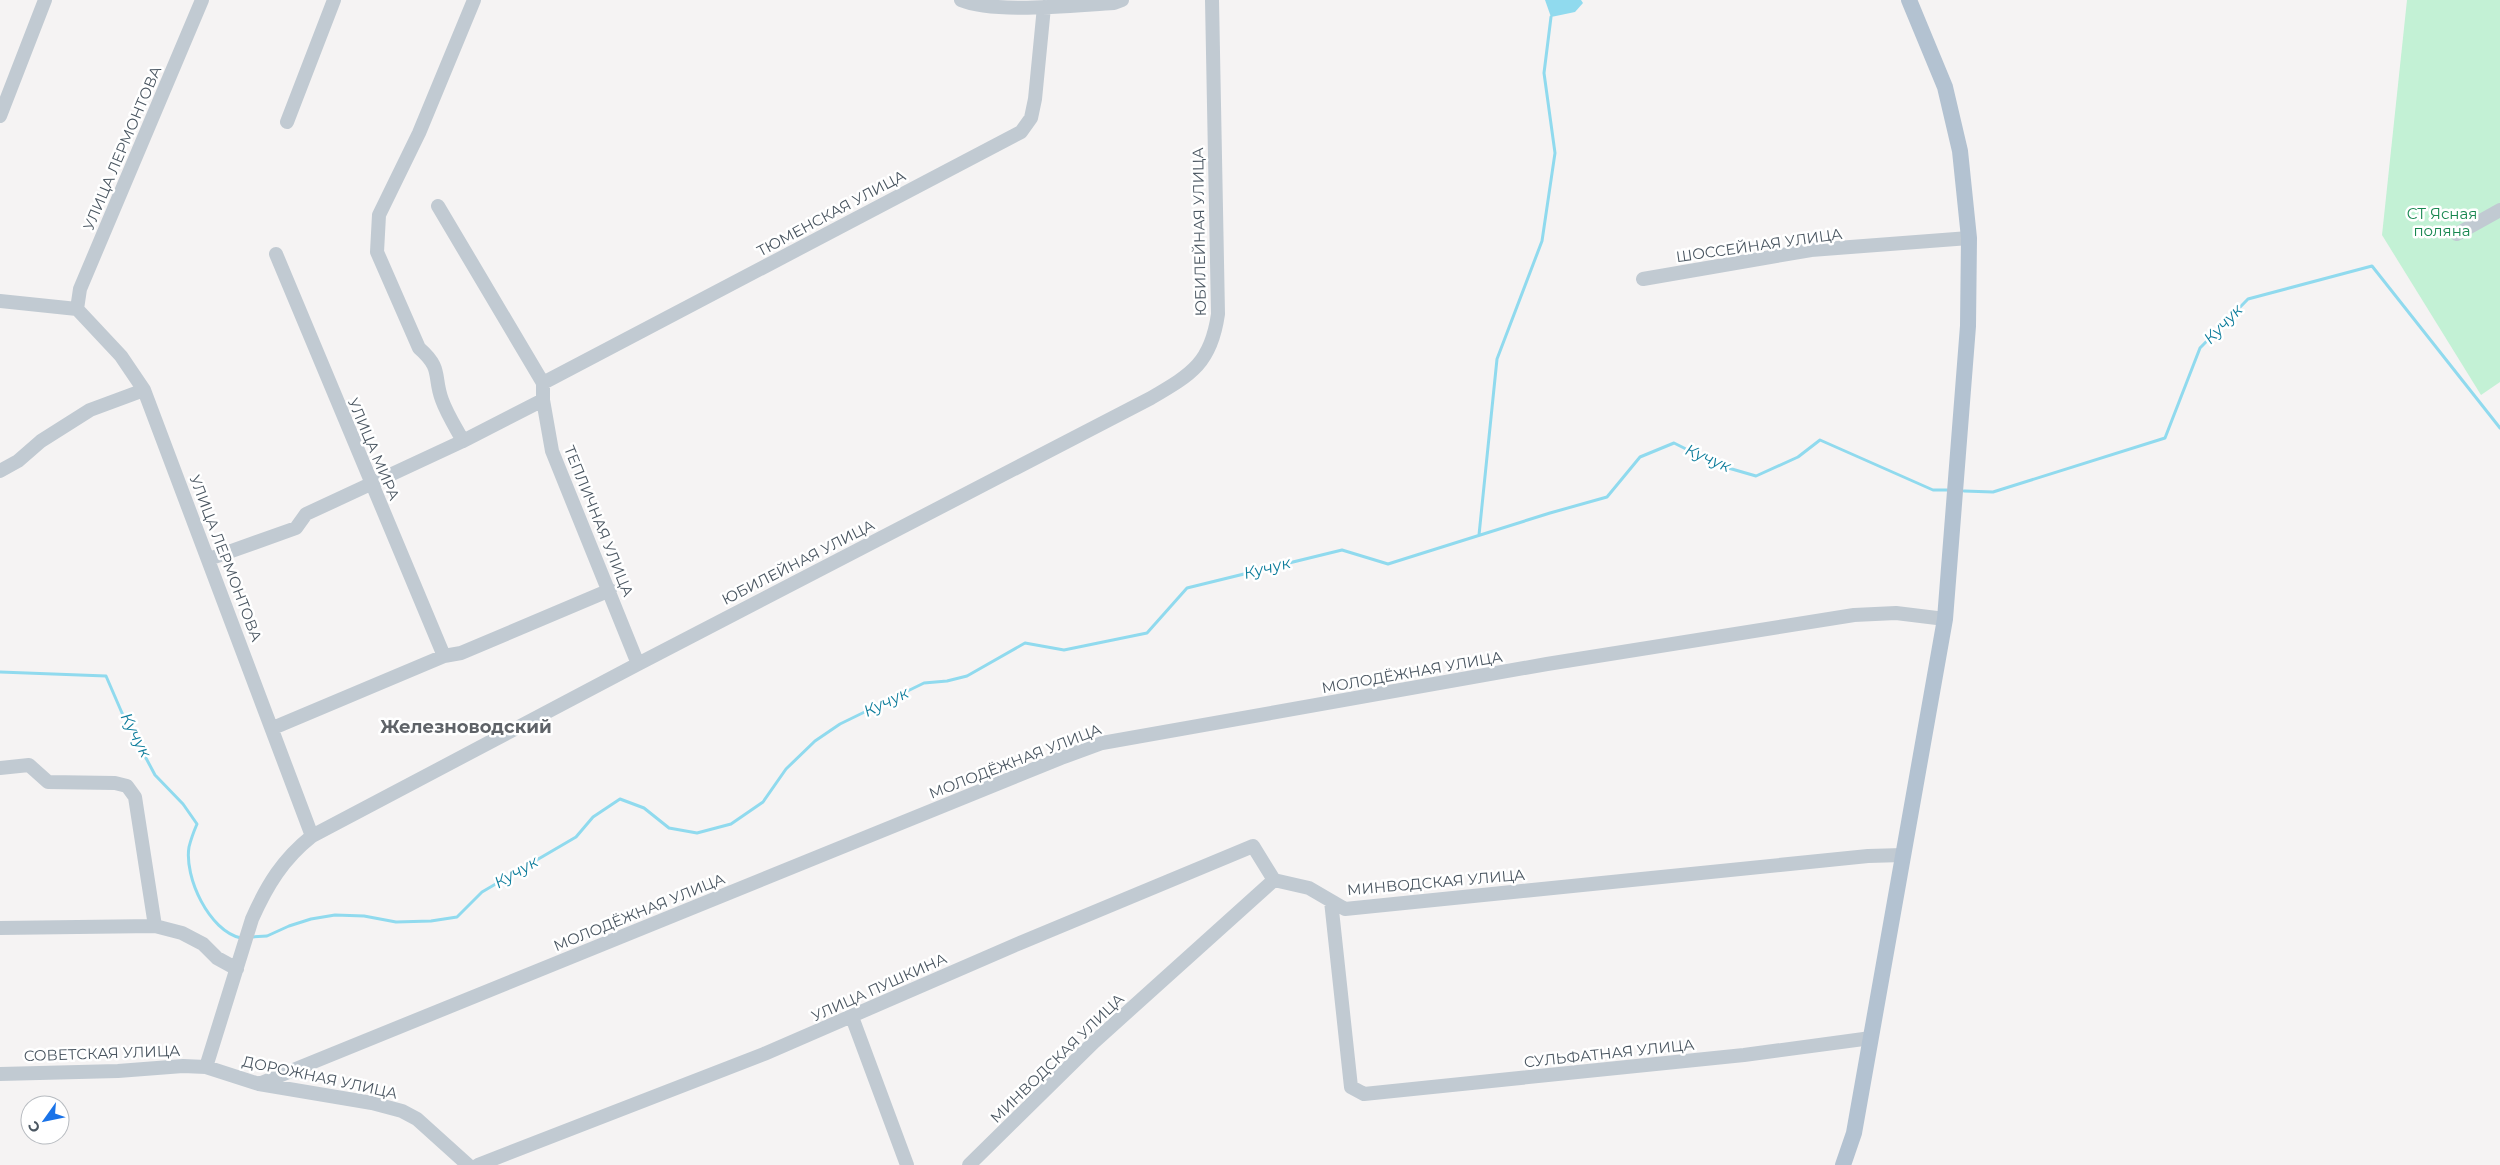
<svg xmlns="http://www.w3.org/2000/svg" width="2500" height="1165" font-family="Montserrat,sans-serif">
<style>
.green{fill:#c3f1d5}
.water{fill:#90daee}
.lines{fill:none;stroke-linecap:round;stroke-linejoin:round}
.stream{stroke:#90daee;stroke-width:3}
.minor{stroke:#c1cad2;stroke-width:14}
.major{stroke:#b3c2d1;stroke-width:16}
.labels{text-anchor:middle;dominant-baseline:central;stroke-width:5;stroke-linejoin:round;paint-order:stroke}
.street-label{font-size:15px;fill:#4a5661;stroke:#fff}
.park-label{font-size:15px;fill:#17864f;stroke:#fff}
.water-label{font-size:16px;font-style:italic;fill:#0c7c9b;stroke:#fff}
.quarter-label{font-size:18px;font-weight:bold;fill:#5f6368;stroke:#fff}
</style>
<rect width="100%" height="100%" fill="#f5f3f3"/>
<path class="green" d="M 2407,0 L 2500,0 L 2500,382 L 2481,395 L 2382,235 Z"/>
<path class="water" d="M 1545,0 L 1581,0 L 1583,3 L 1575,12 L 1551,17 Z"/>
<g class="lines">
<path class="stream" d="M 1964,491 L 1993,492 L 2165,438 L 2200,348 L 2248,299 L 2372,266 L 2500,428
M 1479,535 L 1497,359 L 1542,241 L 1555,153 L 1544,73 L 1551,17
M 0,672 L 106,676 L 122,713 L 155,775 L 183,804 L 197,824 C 194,831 191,839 189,847 C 184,877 209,931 241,938
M 250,937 L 267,936 L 289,926 L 311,919 L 335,915 L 364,916 L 396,922 L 431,921 L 457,917 L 482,892 L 576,837 L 593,817 L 620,799 L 644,808 L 669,828 L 697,833 L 731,824 L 763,802 L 786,769 L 815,741 L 840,724 L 924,683 L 947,681 L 967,676 L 1025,643 L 1064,650 L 1147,633 L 1187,588 L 1342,550 L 1388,564 L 1550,513 L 1607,497 L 1640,457 L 1674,443 L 1718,465 L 1756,476 L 1798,457 L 1820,440 L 1933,490 L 1947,490"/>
<path class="minor" d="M 961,0 C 994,14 1076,5 1114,3 L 1122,0
M 0,116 L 45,0
M 287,122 L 334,0
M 438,206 L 543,383 L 543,400 L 552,451 L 638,664
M 2457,234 L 2500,210
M 276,254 L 444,656
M 1643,279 L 1811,250 L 1969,238
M 0,301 L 77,309 L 121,356 L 144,390 L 312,836
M 77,309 L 80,289 L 202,0
M 543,383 L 1021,132 L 1031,118 L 1035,99 L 1044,7
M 463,441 C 456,428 447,414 442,400 C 433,376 443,369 419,348 L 377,252 L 379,215 L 419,133 L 474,0
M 0,471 L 18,461 L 41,441 L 90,410 L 144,390
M 209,559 L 296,528 L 306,514 L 463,441 L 543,400
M 273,728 L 444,656 L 461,653 L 610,590
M 0,768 L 29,765 L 48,782 L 115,783 L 127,786 L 135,797 L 155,926
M 1274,880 L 1309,888 L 1345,909 L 1868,856 L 1903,855
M 1331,901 L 1351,1087 L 1364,1094 L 1744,1055 L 1871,1038
M 0,928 L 155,926 L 182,933 L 203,944 L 217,958 L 237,969
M 852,1017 L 907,1165
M 206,1067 L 252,919 C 267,885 283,859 312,836 L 638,664 L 1151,398 C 1192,374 1211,363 1218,314 L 1212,0
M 0,1074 L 118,1071 L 183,1066 L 206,1067 L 259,1084 L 372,1103 L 402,1111 L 417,1119 L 468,1165
M 259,1084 L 1061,758 L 1102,743 L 1547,664 L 1854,615 L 1896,613 L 1945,619
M 478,1165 L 764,1054 L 1020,943 L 1253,846 L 1274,880
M 969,1165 L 1094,1042 L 1274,880"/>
<path class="major" d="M 1843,1165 L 1854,1133 L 1945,619 L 1968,326 L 1969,238 L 1960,151 L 1945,87 L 1909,0"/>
</g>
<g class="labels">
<g class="street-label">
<text transform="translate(122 148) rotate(-67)">УЛИЦА ЛЕРМОНТОВА</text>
<text transform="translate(831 213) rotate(-28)">ТЮМЕНСКАЯ УЛИЦА</text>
<text transform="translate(1199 232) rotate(-91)">ЮБИЛЕЙНАЯ УЛИЦА</text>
<text transform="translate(1759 245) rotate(-8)">ШОССЕЙНАЯ УЛИЦА</text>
<text transform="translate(374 449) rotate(67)">УЛИЦА МИРА</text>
<text transform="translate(599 521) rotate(68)">ТЕПЛИЧНАЯ УЛИЦА</text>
<text transform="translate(226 558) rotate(69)">УЛИЦА ЛЕРМОНТОВА</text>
<text transform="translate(798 562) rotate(-27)">ЮБИЛЕЙНАЯ УЛИЦА</text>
<text transform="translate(1412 672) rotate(-10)">МОЛОДЁЖНАЯ УЛИЦА</text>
<text transform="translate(1015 761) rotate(-21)">МОЛОДЁЖНАЯ УЛИЦА</text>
<text transform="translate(1436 882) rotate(-5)">МИНВОДСКАЯ УЛИЦА</text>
<text transform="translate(639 912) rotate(-22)">МОЛОДЁЖНАЯ УЛИЦА</text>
<text transform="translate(879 987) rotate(-24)">УЛИЦА ПУШКИНА</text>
<text transform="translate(102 1053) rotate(-2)">СОВЕТСКАЯ УЛИЦА</text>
<text transform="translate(1609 1053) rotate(-6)">СУЛЬФАТНАЯ УЛИЦА</text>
<text transform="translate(1057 1058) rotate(-44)">МИНВОДСКАЯ УЛИЦА</text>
<text transform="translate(320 1077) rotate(12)">ДОРОЖНАЯ УЛИЦА</text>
</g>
<g class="park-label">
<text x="2442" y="213">СТ Ясная<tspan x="2442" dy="17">поляна</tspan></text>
</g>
<g class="water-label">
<text transform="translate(2223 324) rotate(-46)">Кучук</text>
<text transform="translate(1708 458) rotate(23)">Кучук</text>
<text transform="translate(1267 568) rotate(-14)">Кучук</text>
<text transform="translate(886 702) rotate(-26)">Кучук</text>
<text transform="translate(136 735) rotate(63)">Кучук</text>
<text transform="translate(516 872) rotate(-30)">Кучук</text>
</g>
<g class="quarter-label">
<text x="466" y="727">Железноводский</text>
</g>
</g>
<g transform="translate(45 1120) rotate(237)"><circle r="24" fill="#ffffff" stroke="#b7bbc0"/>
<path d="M0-4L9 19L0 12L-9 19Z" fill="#1a73e8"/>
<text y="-8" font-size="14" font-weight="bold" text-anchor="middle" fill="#4a5661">С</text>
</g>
</svg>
